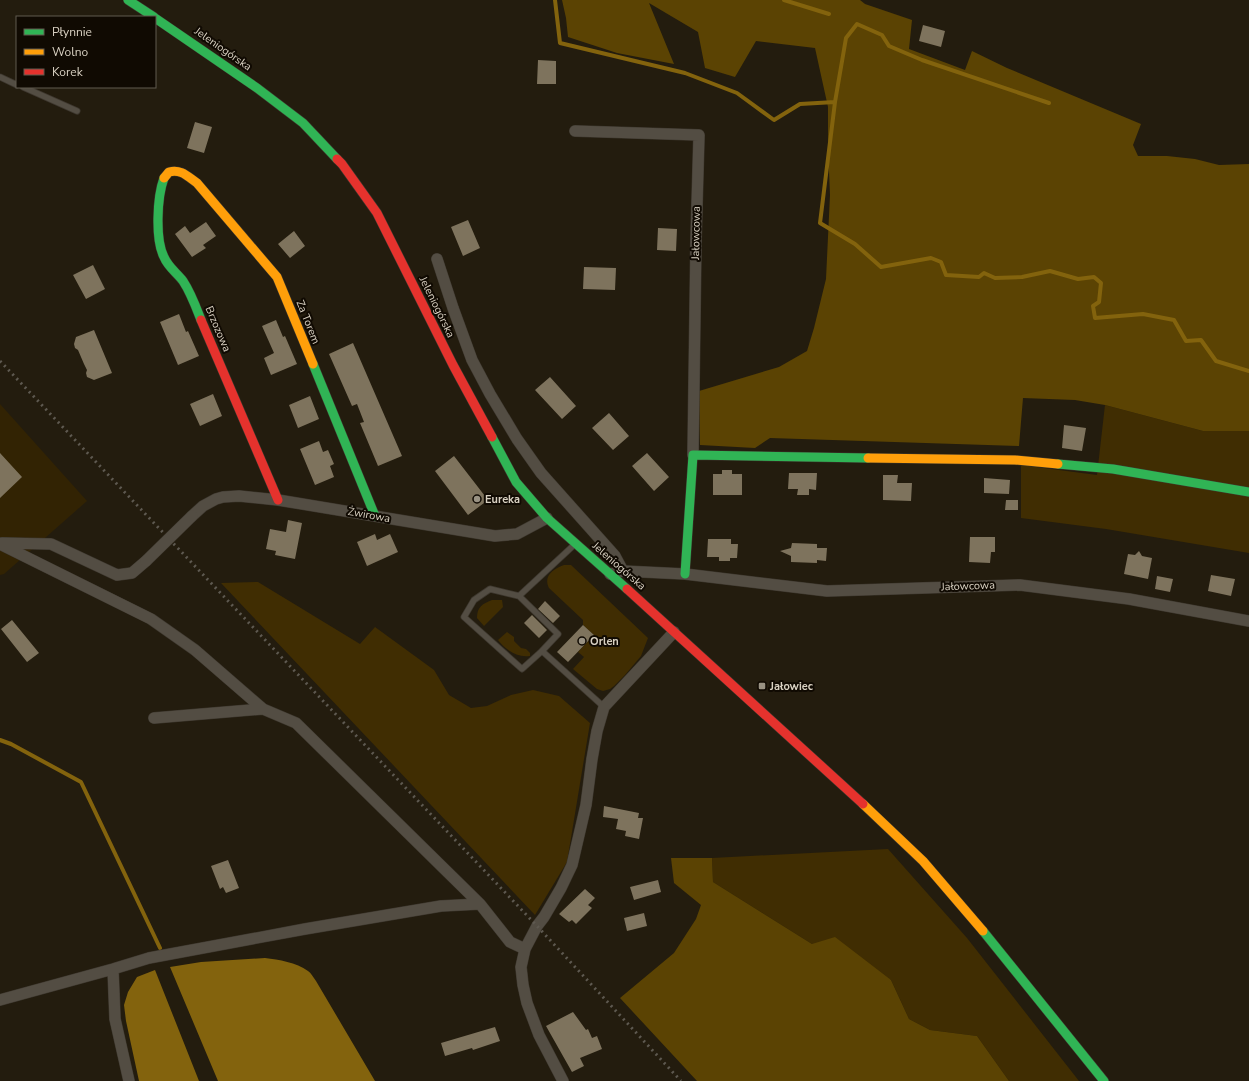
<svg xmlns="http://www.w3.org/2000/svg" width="1249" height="1081" font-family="'Nunito Sans',sans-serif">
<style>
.built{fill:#322303}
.green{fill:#402d02}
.forest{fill:#5b4303}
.water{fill:#83630d}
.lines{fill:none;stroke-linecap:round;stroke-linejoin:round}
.stream{stroke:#83630d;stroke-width:4}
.building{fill:#7e735d}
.lane-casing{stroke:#3e382f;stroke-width:7}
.street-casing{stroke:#3e382f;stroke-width:12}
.fast-casing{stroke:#3e382f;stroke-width:10}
.slow-casing{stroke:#3e382f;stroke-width:10}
.jam-casing{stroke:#3e382f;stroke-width:10}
.lane{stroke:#534d43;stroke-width:5.5}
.street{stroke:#534d43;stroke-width:11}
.fast{stroke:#30b455;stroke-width:9}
.slow{stroke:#ff9f0a;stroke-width:9}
.jam{stroke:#e5322d;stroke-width:9}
.rail{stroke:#5e5950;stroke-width:3;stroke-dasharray:2 4;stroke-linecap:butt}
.street-bridge-casing{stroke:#3e382f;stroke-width:12;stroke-linecap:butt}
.street-bridge{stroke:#534d43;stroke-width:11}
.poi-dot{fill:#999283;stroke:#100a02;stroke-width:1.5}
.labels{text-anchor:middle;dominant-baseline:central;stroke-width:4;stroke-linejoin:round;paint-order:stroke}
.street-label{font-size:11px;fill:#d9d1c2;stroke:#100a02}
.poi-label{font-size:11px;font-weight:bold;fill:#d9d1c2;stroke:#100a02;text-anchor:start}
</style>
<rect width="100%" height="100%" fill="#231c0e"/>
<path class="built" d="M 0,404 L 87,501 L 4,574 L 0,575 Z"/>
<path class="green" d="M 1105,405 L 1203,431 L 1249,431 L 1249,553 L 1106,529 L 1021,518 L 1021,465 L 1097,475 Z
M 564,565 L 571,565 L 648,638 L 641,656 L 625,675 L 614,686 L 610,689 L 603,691 L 597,689 L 573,669 L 584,657 L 578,652 L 594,635 L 583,625 L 583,620 L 549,588 C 543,576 553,569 564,565 Z
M 258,582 L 360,644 L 375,627 L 434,670 L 449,695 L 471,708 L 487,706 L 511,695 L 533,690 L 559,696 L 590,723 L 567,862 L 535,915 L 221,583 Z
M 492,600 L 502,600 L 503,607 L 484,626 L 477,618 C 477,607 482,604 492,600 Z
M 507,632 L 514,637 L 514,641 L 521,648 L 526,649 L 530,653 L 530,656 C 517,658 506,650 498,640 Z
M 888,849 L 967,938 L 1079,1081 L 1009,1081 L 977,1036 L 930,1030 L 909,1019 L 891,980 L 812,944 L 713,882 L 712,858 Z"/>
<path class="forest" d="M 562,0 L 860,0 L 865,4 L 912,20 L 909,49 L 965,70 L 972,51 L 1007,68 L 1141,124 L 1133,145 L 1138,156 L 1167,156 L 1195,159 L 1219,165 L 1249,164 L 1249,431 L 1203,431 L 1105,405 L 1075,400 L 1023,398 L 1019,446 L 770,438 L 755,448 L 700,445 L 699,391 L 779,367 L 807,351 L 814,328 L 826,279 L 830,195 L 828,147 L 828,107 L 815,48 L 756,41 L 735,77 L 705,68 L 698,32 L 649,3 L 674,64 L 617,53 L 568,37 L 566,18 Z
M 671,858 L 712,858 L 713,882 L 812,944 L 835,937 L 891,980 L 909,1019 L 930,1030 L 977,1036 L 1009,1081 L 697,1081 L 620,998 L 674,953 L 696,919 L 701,905 L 674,883 Z"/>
<path class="water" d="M 265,958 C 279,960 296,962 308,971 C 311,973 313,977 316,981 L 375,1081 L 218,1081 L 170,967 L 201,962 Z
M 155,970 L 199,1081 L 139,1081 L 126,1021 L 124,1005 L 128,992 L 137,977 Z"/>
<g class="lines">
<path class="stream" d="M 555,0 L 560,43 L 685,73 L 737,93 L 774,120 L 800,104 L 835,102 L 820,223 L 855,244 L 881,267 L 931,258 L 941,262 L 946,275 L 979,277 L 984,273 L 995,278 L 1022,277 L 1050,271 L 1078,279 L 1094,277 L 1101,283 L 1099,302 L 1093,306 L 1095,318 L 1143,314 L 1174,320 L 1186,341 L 1201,340 L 1216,361 L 1249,371
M 784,0 L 829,14
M 835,102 L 846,38 L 857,24 L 882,35 L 889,46 L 922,60 L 1049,103
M 0,740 L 11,744 L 81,782 L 160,948"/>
</g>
<path class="building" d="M 923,25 L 945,31 L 941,47 L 919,41 Z
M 538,60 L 556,61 L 556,84 L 537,84 Z
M 195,122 L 212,127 L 204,153 L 187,148 Z
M 468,220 L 480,248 L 463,256 L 451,227 Z
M 206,222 L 216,236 L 203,245 L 206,248 L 192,257 L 175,234 L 185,226 L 190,233 Z
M 658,228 L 677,229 L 676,251 L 657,250 Z
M 294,231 L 305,246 L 290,258 L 278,244 Z
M 93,265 L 105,289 L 86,299 L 73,275 Z
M 584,267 L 616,268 L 615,290 L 583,289 Z
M 179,314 L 186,332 L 188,331 L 199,356 L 178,365 L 160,322 Z
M 276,320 L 283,337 L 285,336 L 297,364 L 271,375 L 264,358 L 274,353 L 262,326 Z
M 94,330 L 112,373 L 94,380 L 87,377 L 86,373 L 87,370 L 84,364 L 78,350 L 75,348 L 74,344 L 76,337 Z
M 353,343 L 402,456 L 378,466 L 360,423 L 364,422 L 357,404 L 352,406 L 329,354 Z
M 550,377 L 576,406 L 562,419 L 535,390 Z
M 213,394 L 222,416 L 200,426 L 190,404 Z
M 310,396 L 319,419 L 298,428 L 289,405 Z
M 609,413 L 629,436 L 613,450 L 592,428 Z
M 1064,425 L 1086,428 L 1082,451 L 1062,448 Z
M 319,441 L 323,452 L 328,450 L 334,464 L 330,466 L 334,477 L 315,485 L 300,449 Z
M 0,453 L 22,477 L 0,498 Z
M 647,453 L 669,477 L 654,491 L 632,466 Z
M 454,456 L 488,500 L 468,515 L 435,471 Z
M 722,470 L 732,470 L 732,474 L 742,474 L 742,495 L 713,495 L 713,474 L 722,474 Z
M 789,473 L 817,473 L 816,490 L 809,489 L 809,495 L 797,495 L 798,489 L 788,489 Z
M 883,475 L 898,475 L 897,483 L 912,483 L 911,501 L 883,500 Z
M 984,478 L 1010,480 L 1009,494 L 984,493 Z
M 1006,500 L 1018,500 L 1018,510 L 1005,510 Z
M 288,520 L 302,523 L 295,559 L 275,555 L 276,551 L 266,549 L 270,529 L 286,532 Z
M 375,534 L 377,540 L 390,534 L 398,552 L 367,566 L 357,542 Z
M 970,537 L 995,537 L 995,552 L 991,552 L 990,563 L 969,562 Z
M 708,539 L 731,539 L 731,544 L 738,544 L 737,558 L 730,558 L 730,561 L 719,561 L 719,557 L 707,557 Z
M 792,543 L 817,544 L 817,548 L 827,548 L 826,561 L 817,560 L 817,563 L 791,562 L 791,556 L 780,551 L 791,548 Z
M 1139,551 L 1142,556 L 1152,558 L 1148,579 L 1124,574 L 1128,554 L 1135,555 Z
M 1211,575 L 1235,579 L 1231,596 L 1208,591 Z
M 1157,576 L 1173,579 L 1170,592 L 1155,589 Z
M 545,601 L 560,616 L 553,623 L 538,609 Z
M 532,615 L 547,630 L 539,638 L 524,623 Z
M 12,620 L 39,653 L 27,662 L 1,629 Z
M 583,625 L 594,635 L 568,662 L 557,652 Z
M 604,806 L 639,813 L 638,818 L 643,818 L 639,839 L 625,836 L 626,831 L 616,829 L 618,819 L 603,817 Z
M 228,860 L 239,888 L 226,893 L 223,887 L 220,889 L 211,866 Z
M 658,880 L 661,892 L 634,900 L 630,887 Z
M 585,889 L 595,898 L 588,905 L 592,908 L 576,924 L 572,920 L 569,922 L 559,914 Z
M 644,913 L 647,926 L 627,931 L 624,918 Z
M 573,1012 L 586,1030 L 588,1029 L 592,1038 L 597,1036 L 602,1049 L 580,1058 L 584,1066 L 572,1072 L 546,1026 Z
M 495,1027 L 500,1041 L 473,1050 L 472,1048 L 445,1056 L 441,1043 Z"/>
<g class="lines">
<defs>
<path id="lane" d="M 0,77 L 17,85
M 23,87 L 77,111
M 574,545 L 519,596 L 558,634 L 542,651 L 604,707
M 519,596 L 490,589 L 474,600 L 464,617 L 522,669 L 542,651"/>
<path id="street" d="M 575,131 L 699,135 L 696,240 L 693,455
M 437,259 L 453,308 L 472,360 L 490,394 L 517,439 L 541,473 L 615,556 L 623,571
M 192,516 L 203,506 L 216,499 L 223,497 L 239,496 L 278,500 L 495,536 L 517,534 L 547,518
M 2,543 L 51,544 L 117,575 L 132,573 L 146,561
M 0,544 L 151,619 L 195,650 L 263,709
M 610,574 L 623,571 L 685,574 L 827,591 L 1020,585 L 1129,599 L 1249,621
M 154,718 L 263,709 L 296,723 L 480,904
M 113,969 L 115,1019 L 129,1081
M 0,1000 L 113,969 L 149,958 L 305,929 L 441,906 L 480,904 L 510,942 L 525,949
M 563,1081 L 539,1035 L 527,1003 L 523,985 L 521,967 L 525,949 L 537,926 L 544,917 L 561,888 L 572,865 L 586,805 L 592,759 L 597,731 L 604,707 L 674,632"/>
<path id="fast" d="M 128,0 L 154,17
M 155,18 L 257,88 L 303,123 L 337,159
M 164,178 C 157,197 155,240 164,257 C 168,267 177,273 183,281 C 191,293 196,307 201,320
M 313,364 L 375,516
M 492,437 L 516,482 L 547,518 L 627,589
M 1058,464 L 1113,469 L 1249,492
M 685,574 L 693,455 L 868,458
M 983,931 L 1104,1081"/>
<path id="slow" d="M 164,178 L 169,172 C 181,169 187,176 197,183 L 277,277 L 313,364
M 868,458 L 1015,460 L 1058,464
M 863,804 L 923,861 L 983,931"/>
<path id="jam" d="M 337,159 L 342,164 L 377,213 L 453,365 L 492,437
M 201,320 L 278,500
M 627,589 L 863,804"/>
</defs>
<use href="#lane" class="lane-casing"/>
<use href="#street" class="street-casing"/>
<use href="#fast" class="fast-casing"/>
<use href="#slow" class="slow-casing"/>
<use href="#jam" class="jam-casing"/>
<use href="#lane" class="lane"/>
<use href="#street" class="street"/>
<use href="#fast" class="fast"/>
<use href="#slow" class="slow"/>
<use href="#jam" class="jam"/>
<path class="rail" d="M 0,361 L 537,926 L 681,1081"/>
<defs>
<path id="street-bridge" d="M 146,561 L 192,516"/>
</defs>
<use href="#street-bridge" class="street-bridge-casing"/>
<use href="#street-bridge" class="street-bridge"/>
</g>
<g class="poi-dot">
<circle cx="477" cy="499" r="4"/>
<circle cx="582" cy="641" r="4"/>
<rect x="758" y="682" width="8" height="8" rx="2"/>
</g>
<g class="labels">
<g class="street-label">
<text transform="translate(223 49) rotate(35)">Jeleniogórska</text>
<text transform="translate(696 233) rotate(-89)">Jałowcowa</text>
<text transform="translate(437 307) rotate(64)">Jeleniogórska</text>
<text transform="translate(308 322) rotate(68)">Za Torem</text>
<text transform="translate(218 329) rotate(67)">Brzozowa</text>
<text transform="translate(369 515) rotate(10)">Żwirowa</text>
<text transform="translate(619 566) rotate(41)">Jeleniogórska</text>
<text transform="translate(968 586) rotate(-2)">Jałowcowa</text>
</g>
<g class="poi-label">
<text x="485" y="499">Eureka</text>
<text x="590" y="641">Orlen</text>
<text x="770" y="686">Jałowiec</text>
</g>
</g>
<rect x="16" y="16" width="140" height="72" fill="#100a02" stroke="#605a4f"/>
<rect x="24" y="29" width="20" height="6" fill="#30b455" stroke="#605a4f"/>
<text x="52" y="36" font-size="12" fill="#d9d1c2">Płynnie</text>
<rect x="24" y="49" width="20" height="6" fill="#ff9f0a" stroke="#605a4f"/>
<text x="52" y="56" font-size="12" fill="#d9d1c2">Wolno</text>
<rect x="24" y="69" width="20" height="6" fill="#e5322d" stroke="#605a4f"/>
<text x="52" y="76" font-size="12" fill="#d9d1c2">Korek</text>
</svg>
